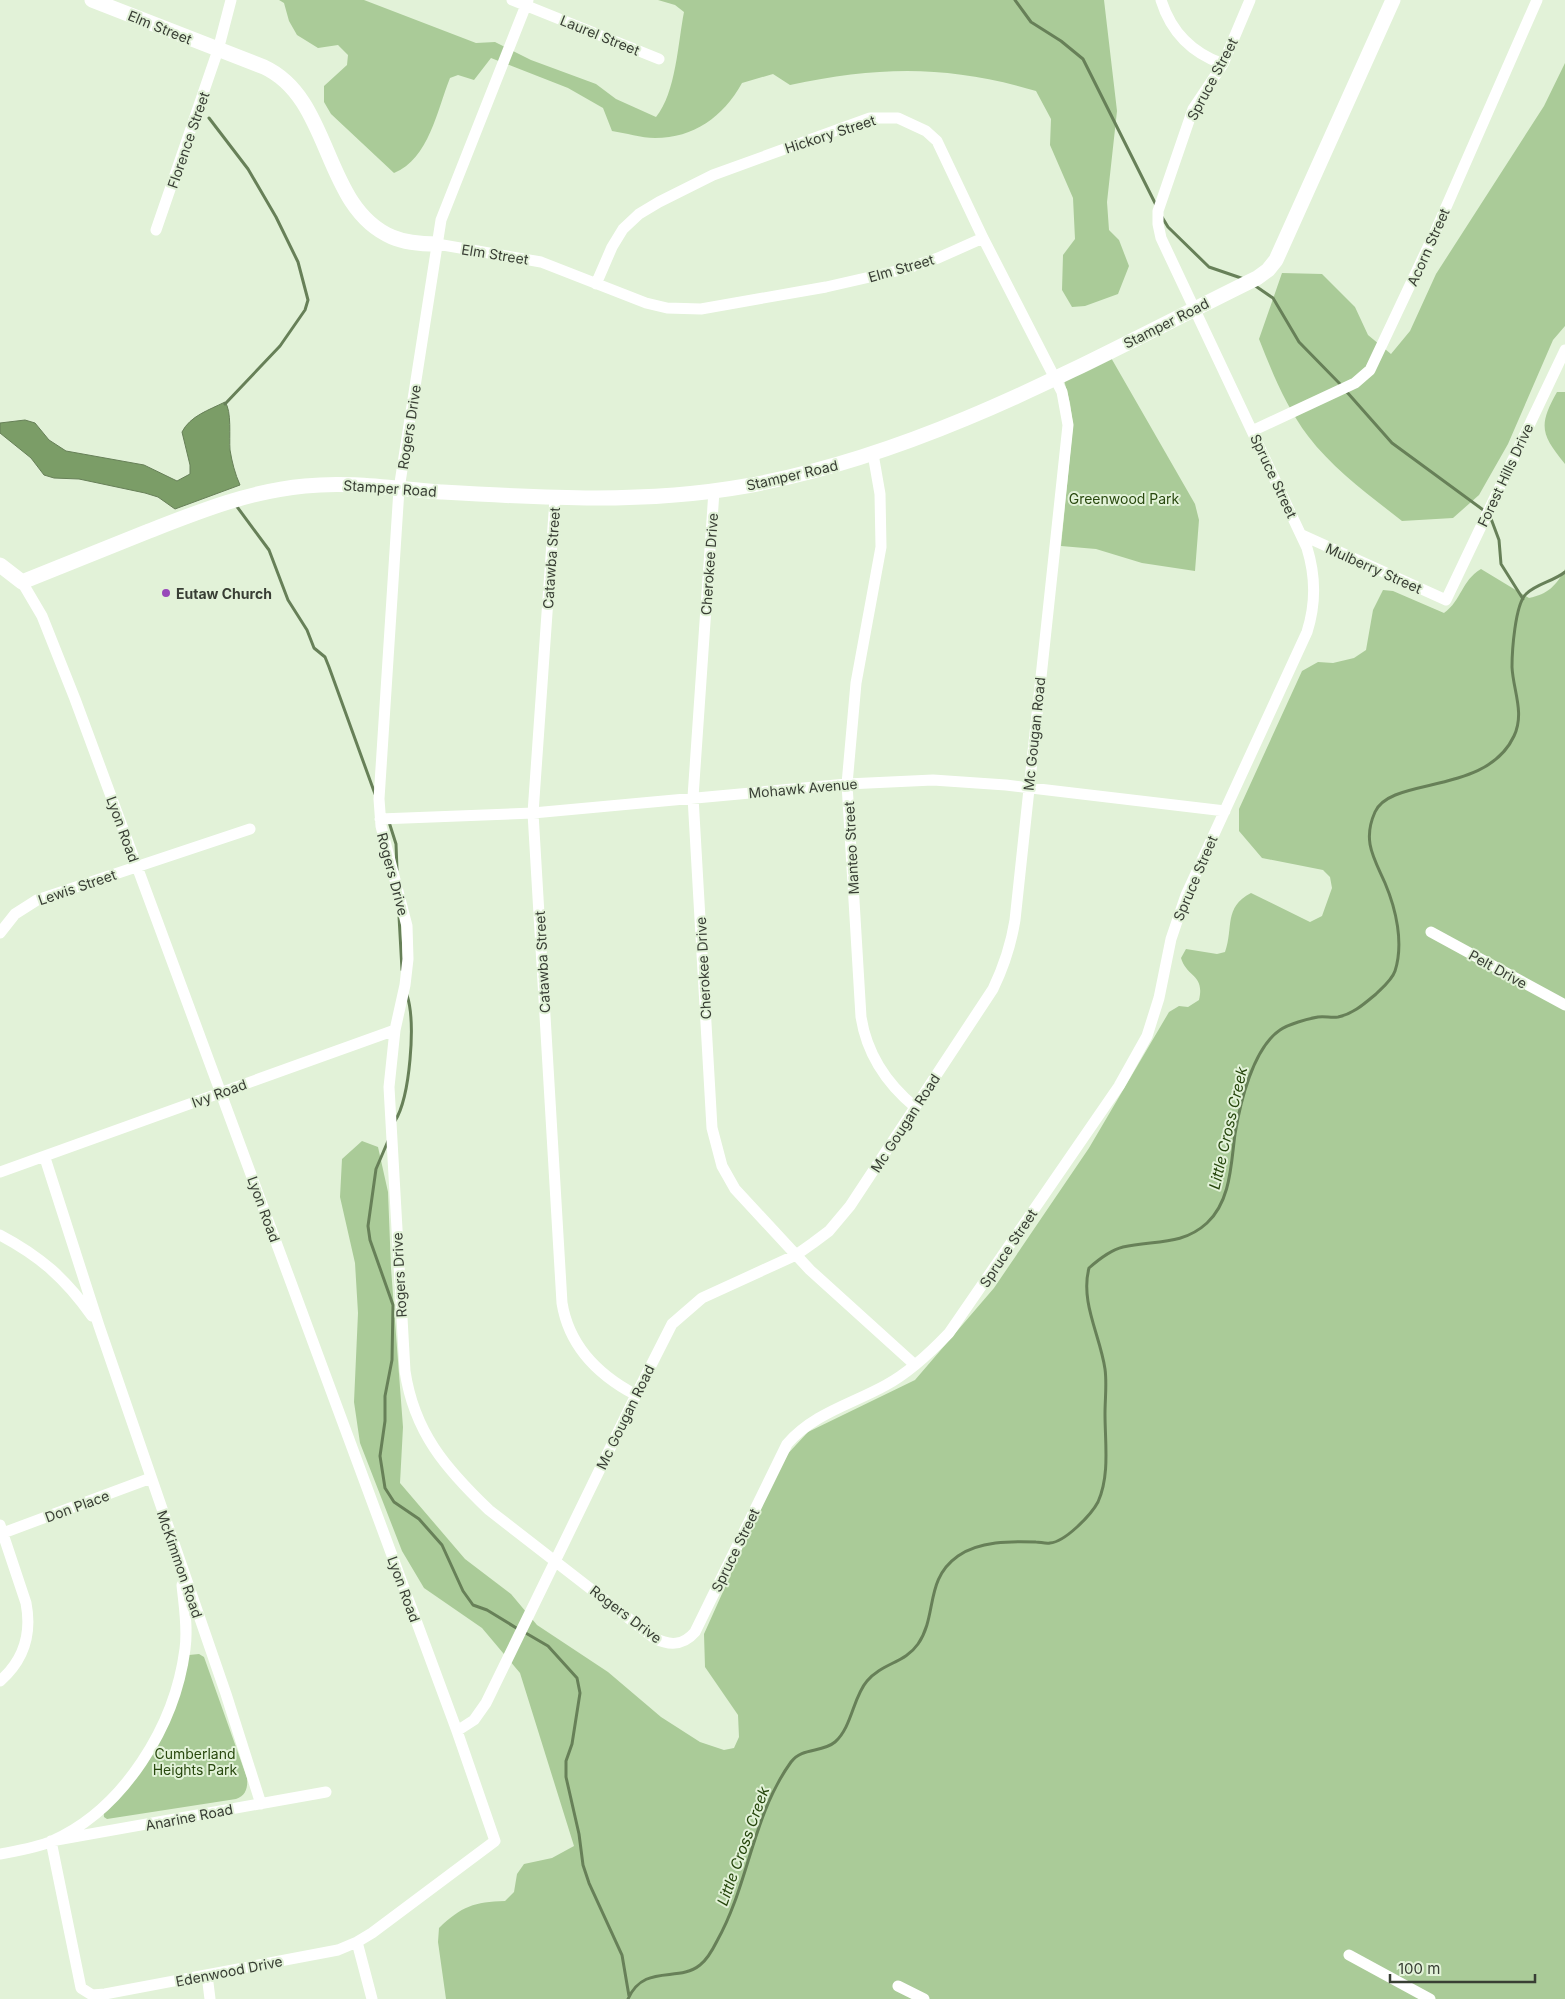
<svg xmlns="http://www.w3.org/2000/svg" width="1565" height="1999" font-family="Inter,sans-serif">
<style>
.green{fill:#aacb98}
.water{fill:#7b9d67;stroke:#678058}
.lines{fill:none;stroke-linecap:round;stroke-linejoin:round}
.stream{stroke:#678058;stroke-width:3}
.minor{stroke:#fff;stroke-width:11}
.tertiary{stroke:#fff;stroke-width:15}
.poi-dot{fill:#9748b9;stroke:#e2f2d8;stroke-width:2}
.labels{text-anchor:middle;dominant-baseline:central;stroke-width:4;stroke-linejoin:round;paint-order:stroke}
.street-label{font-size:14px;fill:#383e34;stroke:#e2f2d8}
.park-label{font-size:14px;fill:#28480e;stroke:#e2f2d8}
.poi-label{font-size:14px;font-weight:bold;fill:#383e34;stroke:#e2f2d8;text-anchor:start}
.water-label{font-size:15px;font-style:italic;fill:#25450b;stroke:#e2f2d8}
</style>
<rect width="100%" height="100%" fill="#e2f2d8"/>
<path class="green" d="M 279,0 L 364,0 L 476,43 L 495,42 L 531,60 L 596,84 L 616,99 L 656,117 C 676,93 678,42 684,12 L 675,5 L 658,0 L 1104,0 L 1117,111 L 1107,202 L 1109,230 L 1119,240 L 1129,266 L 1118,294 L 1085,306 L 1072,307 L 1062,290 L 1063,255 L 1075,239 L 1073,198 L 1050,145 L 1051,119 L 1036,91 C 947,65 881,66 790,85 L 773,74 L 742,83 C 723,117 694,138 655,138 C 641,138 626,133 612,131 L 603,108 L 568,88 L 491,58 L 474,80 L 458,75 L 450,78 C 437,110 429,159 394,173 L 331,114 L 324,102 L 324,86 L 347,65 L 348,55 L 338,45 L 318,48 L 297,35 L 289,21 L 284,3 Z
M 1565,63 L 1565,326 L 1553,340 L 1508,444 L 1479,495 L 1453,518 L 1402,521 C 1369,495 1333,469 1308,436 C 1286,407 1272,372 1259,339 L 1282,273 L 1322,274 L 1355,307 L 1368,335 L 1391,354 L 1410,331 L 1436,274 L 1544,106 Z
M 1110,356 L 1195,504 L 1199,520 L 1195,571 L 1142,563 L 1096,549 L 1061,546 L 1073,425 L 1070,403 L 1064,380 Z
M 1557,392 L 1565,392 L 1565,464 C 1541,434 1538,426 1557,392 Z
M 1481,569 L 1529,598 C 1548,594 1556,586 1565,569 L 1565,1999 L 446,1999 L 438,1942 L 439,1928 C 462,1906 474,1902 505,1901 L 514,1892 L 517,1874 L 524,1864 L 552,1858 L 574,1846 L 520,1673 L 482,1628 L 424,1588 L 402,1551 L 360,1443 L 354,1402 L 358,1313 L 355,1263 L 340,1197 L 342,1159 L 362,1141 L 378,1147 L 388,1192 L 391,1268 L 403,1427 L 400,1483 L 465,1559 L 511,1594 L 537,1625 L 608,1672 L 661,1717 L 700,1742 L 724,1750 L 734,1748 L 739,1737 L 738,1715 L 705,1667 L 704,1634 L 782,1460 L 808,1432 L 915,1380 L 994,1288 L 1089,1148 L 1169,1012 L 1179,1006 L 1188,1007 L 1199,1000 C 1205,974 1187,978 1181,958 L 1186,949 L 1217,954 L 1225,952 C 1234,927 1223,908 1251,893 L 1310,922 L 1322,916 L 1332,888 L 1330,877 L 1323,870 L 1262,858 L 1239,831 L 1239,809 L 1302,671 L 1318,662 L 1333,663 L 1354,658 L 1366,650 L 1373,610 L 1383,590 L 1393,591 L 1444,613 C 1462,600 1461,581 1481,569 Z
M 199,1654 L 204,1657 L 247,1778 C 248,1787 246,1796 236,1799 L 107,1819 L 104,1817 L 103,1806 L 147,1758 L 189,1655 Z"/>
<path class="water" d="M 225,402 C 232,411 229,437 230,450 C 232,462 235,474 240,485 L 175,509 L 158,497 L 145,493 L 79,479 L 54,478 L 44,475 L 31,458 L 0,433 L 0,423 L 25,420 L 35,423 L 49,440 L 66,451 L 144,465 L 177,481 L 190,474 L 190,465 L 182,432 C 190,416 209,410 225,402 Z"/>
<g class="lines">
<path class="stream" d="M 1015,0 L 1031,22 L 1061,41 L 1083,59 L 1157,207
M 209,118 L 248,169 L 276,217 L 298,262 L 308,300 L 305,310 L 280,346 L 225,404
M 1162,217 L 1168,227 L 1209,267 L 1244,279
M 1254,285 L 1273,298 L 1299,342 L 1342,386
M 1346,391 L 1392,443 L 1486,512
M 235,504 L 269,550 L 288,600 L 307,630 L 314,648 L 325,657 L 329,667 L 375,794
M 1490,516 L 1499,540 L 1501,564 L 1523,599
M 389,822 L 396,844 L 397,870
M 399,916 L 402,970
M 395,1121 C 410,1097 416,1023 407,995
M 388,1141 L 376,1169 L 368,1226 L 370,1240 L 393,1305 L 392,1360 L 385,1396 L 385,1421 L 380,1456 L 385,1488 L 394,1502 L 419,1519 L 442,1545 L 463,1591 L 473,1605 L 487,1610 L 518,1629
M 524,1632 L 548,1646 L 577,1678 L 580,1693 L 572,1744 L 566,1761 L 566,1777 L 579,1834 L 583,1865 L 589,1883 L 622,1955 L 629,1996
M 628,1999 C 644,1963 678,1983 700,1965 C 708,1959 713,1949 717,1941 C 749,1884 752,1816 791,1762 C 802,1747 822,1753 835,1742 C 852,1727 853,1697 867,1681 C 882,1663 905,1663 918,1644 C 938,1615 924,1580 958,1556 C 979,1541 1011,1541 1036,1542 C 1040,1542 1046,1544 1050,1543 C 1065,1542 1091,1515 1098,1502 C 1110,1475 1105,1443 1105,1414 C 1105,1399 1107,1383 1105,1369 C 1100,1335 1080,1302 1089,1268 C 1098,1260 1111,1250 1123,1247 C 1154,1240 1182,1246 1207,1223 C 1231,1201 1231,1163 1235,1134 C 1240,1103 1253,1048 1280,1030 C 1289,1024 1307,1019 1318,1017 C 1325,1016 1331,1018 1338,1017 C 1353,1014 1364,1004 1376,994 C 1382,988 1392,980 1395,971 C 1404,943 1396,909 1385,883 C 1374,858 1362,841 1375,812 C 1391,776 1486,796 1514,736 C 1525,713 1513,690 1512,667 C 1512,652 1515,604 1526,594 C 1536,584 1554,581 1565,572"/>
<path class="minor" d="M 512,0 L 659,59
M 528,0 L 441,220 L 399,489 L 379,799 L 381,826 L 407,926 L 408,959 L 405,985 L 395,1030 L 389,1087 L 405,1371 C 414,1432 446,1469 489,1510 L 654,1638 C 670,1646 683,1646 695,1632 L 787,1444 C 814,1413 852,1404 886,1385 C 910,1372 930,1353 949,1333 L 1119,1086 L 1147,1036 L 1159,998 L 1171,939 L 1186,895 L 1307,632 C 1316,604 1316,577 1307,548 L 1161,238 L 1158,224 L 1158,211 L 1193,109 L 1223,64 L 1250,0
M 1161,0 C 1171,32 1192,53 1223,64
M 156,230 L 218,50 L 231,0
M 437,244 L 541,262 L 646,303 L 667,308 L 701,309 L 826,287 L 905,269 L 938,258 L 983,238
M 1252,431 L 1355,383 L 1370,370 L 1436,230 L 1537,0
M 873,454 L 880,494 L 881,547 L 856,683 L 847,784 L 861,1017 C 867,1055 886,1083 915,1107
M 714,491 L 693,797 L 712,1128 L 722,1166 L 735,1189 L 810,1270 L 915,1365
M 555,499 L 533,813 L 562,1303 C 569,1346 598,1375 636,1395
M 1302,535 L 1446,600 L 1565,350
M 22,582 L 42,616 L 75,699 L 457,1731 L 495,1841 L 372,1933 L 357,1942 L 338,1950 L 105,1994 L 92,1995 L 81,1988 L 51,1841 L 326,1792
M 380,819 L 533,813 L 847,784 L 933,780 L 1006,785 L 1225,811
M 1431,932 L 1565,1005
M 0,933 L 15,914 L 37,900 L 250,829
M 45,1158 L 99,1326 L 226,1694 L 261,1804
M 0,1172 L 395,1030
M 0,1235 C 40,1256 66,1279 92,1316
M 0,1525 L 26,1603 C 32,1634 24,1660 0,1681
M 3,1533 L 151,1478
M 457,1731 L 474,1720 L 486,1703 L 636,1395 L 672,1324 L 702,1298 L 796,1255 L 813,1243 L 829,1231 L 850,1206 L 993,989 C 1004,966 1011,945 1015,920 L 1068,425 L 1062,392 L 983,238 L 937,141 L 926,131 L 898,118 L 870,118 L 713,175 L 659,202 L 639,214 L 623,229 L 612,247 L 596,284
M 0,1854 C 16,1851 36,1848 52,1841 C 124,1809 175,1726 185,1649 C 188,1627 184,1606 182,1585
M 357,1942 L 372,1999
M 1349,1955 L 1430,1999
M 207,1975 L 210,1999
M 898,1986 L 924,1999"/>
<path class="tertiary" d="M 92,0 L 264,67 C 333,99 322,207 392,237 C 406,243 422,244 437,244
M 0,565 L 22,582 C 65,565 107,548 149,531 C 200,511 250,491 305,486 C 351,481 396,489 441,492 C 544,498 645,504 746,486 C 930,453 1092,359 1257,278 L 1268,270 L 1276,260 L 1393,0"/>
</g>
<circle class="poi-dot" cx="166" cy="593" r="5"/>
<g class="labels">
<g class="street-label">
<text transform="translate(160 27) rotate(22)">Elm Street</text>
<text transform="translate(600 35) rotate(22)">Laurel Street</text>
<text transform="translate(1212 79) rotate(-62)">Spruce Street</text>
<text transform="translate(830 134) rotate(-18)">Hickory Street</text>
<text transform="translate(188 140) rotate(-71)">Florence Street</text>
<text transform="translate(1428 247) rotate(-66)">Acorn Street</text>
<text transform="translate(495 254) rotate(9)">Elm Street</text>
<text transform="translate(901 268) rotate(-16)">Elm Street</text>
<text transform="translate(1166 323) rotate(-27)">Stamper Road</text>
<text transform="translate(409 427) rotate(-81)">Rogers Drive</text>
<text transform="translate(792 475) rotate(-13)">Stamper Road</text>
<text transform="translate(1505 475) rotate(-65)">Forest Hills Drive</text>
<text transform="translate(1274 476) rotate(65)">Spruce Street</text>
<text transform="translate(390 488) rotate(4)">Stamper Road</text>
<text transform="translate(551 558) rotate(-86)">Catawba Street</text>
<text transform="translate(709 564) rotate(-86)">Cherokee Drive</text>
<text transform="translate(1374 568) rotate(24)">Mulberry Street</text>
<text transform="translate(1034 734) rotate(-84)">Mc Gougan Road</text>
<text transform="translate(803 788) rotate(-5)">Mohawk Avenue</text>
<text transform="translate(123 829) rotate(70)">Lyon Road</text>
<text transform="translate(851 848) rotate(-93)">Manteo Street</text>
<text transform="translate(393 874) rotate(75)">Rogers Drive</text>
<text transform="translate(1195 878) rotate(-67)">Spruce Street</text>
<text transform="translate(77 887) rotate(-19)">Lewis Street</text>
<text transform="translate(542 962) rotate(-93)">Catawba Street</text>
<text transform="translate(703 968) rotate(-93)">Cherokee Drive</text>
<text transform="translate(1498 969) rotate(29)">Pelt Drive</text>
<text transform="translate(219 1093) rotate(-20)">Ivy Road</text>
<text transform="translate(905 1123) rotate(-57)">Mc Gougan Road</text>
<text transform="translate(264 1209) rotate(70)">Lyon Road</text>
<text transform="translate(1008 1248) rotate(-56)">Spruce Street</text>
<text transform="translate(399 1275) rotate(-93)">Rogers Drive</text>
<text transform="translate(625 1417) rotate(-64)">Mc Gougan Road</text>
<text transform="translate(77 1506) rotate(-20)">Don Place</text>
<text transform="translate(735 1550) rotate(-64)">Spruce Street</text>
<text transform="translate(180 1564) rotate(71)">McKimmon Road</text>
<text transform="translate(404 1589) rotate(70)">Lyon Road</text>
<text transform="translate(626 1614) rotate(37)">Rogers Drive</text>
<text transform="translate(189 1817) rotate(-11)">Anarine Road</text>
<text transform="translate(229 1971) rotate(-11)">Edenwood Drive</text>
</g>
<g class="park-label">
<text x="1124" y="498">Greenwood Park</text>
<text x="195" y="1753">Cumberland<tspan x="195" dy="16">Heights Park</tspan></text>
</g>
<g class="poi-label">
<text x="176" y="593">Eutaw Church</text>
</g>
<g class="water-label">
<text transform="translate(1228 1128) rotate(-77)">Little Cross Creek</text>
<text transform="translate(743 1846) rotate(-70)">Little Cross Creek</text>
</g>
</g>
<path d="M1390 1974v8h145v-8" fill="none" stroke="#383e34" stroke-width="2.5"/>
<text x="1398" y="1974" font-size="15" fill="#383e34" stroke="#e2f2d8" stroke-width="4" paint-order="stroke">100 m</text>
</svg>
